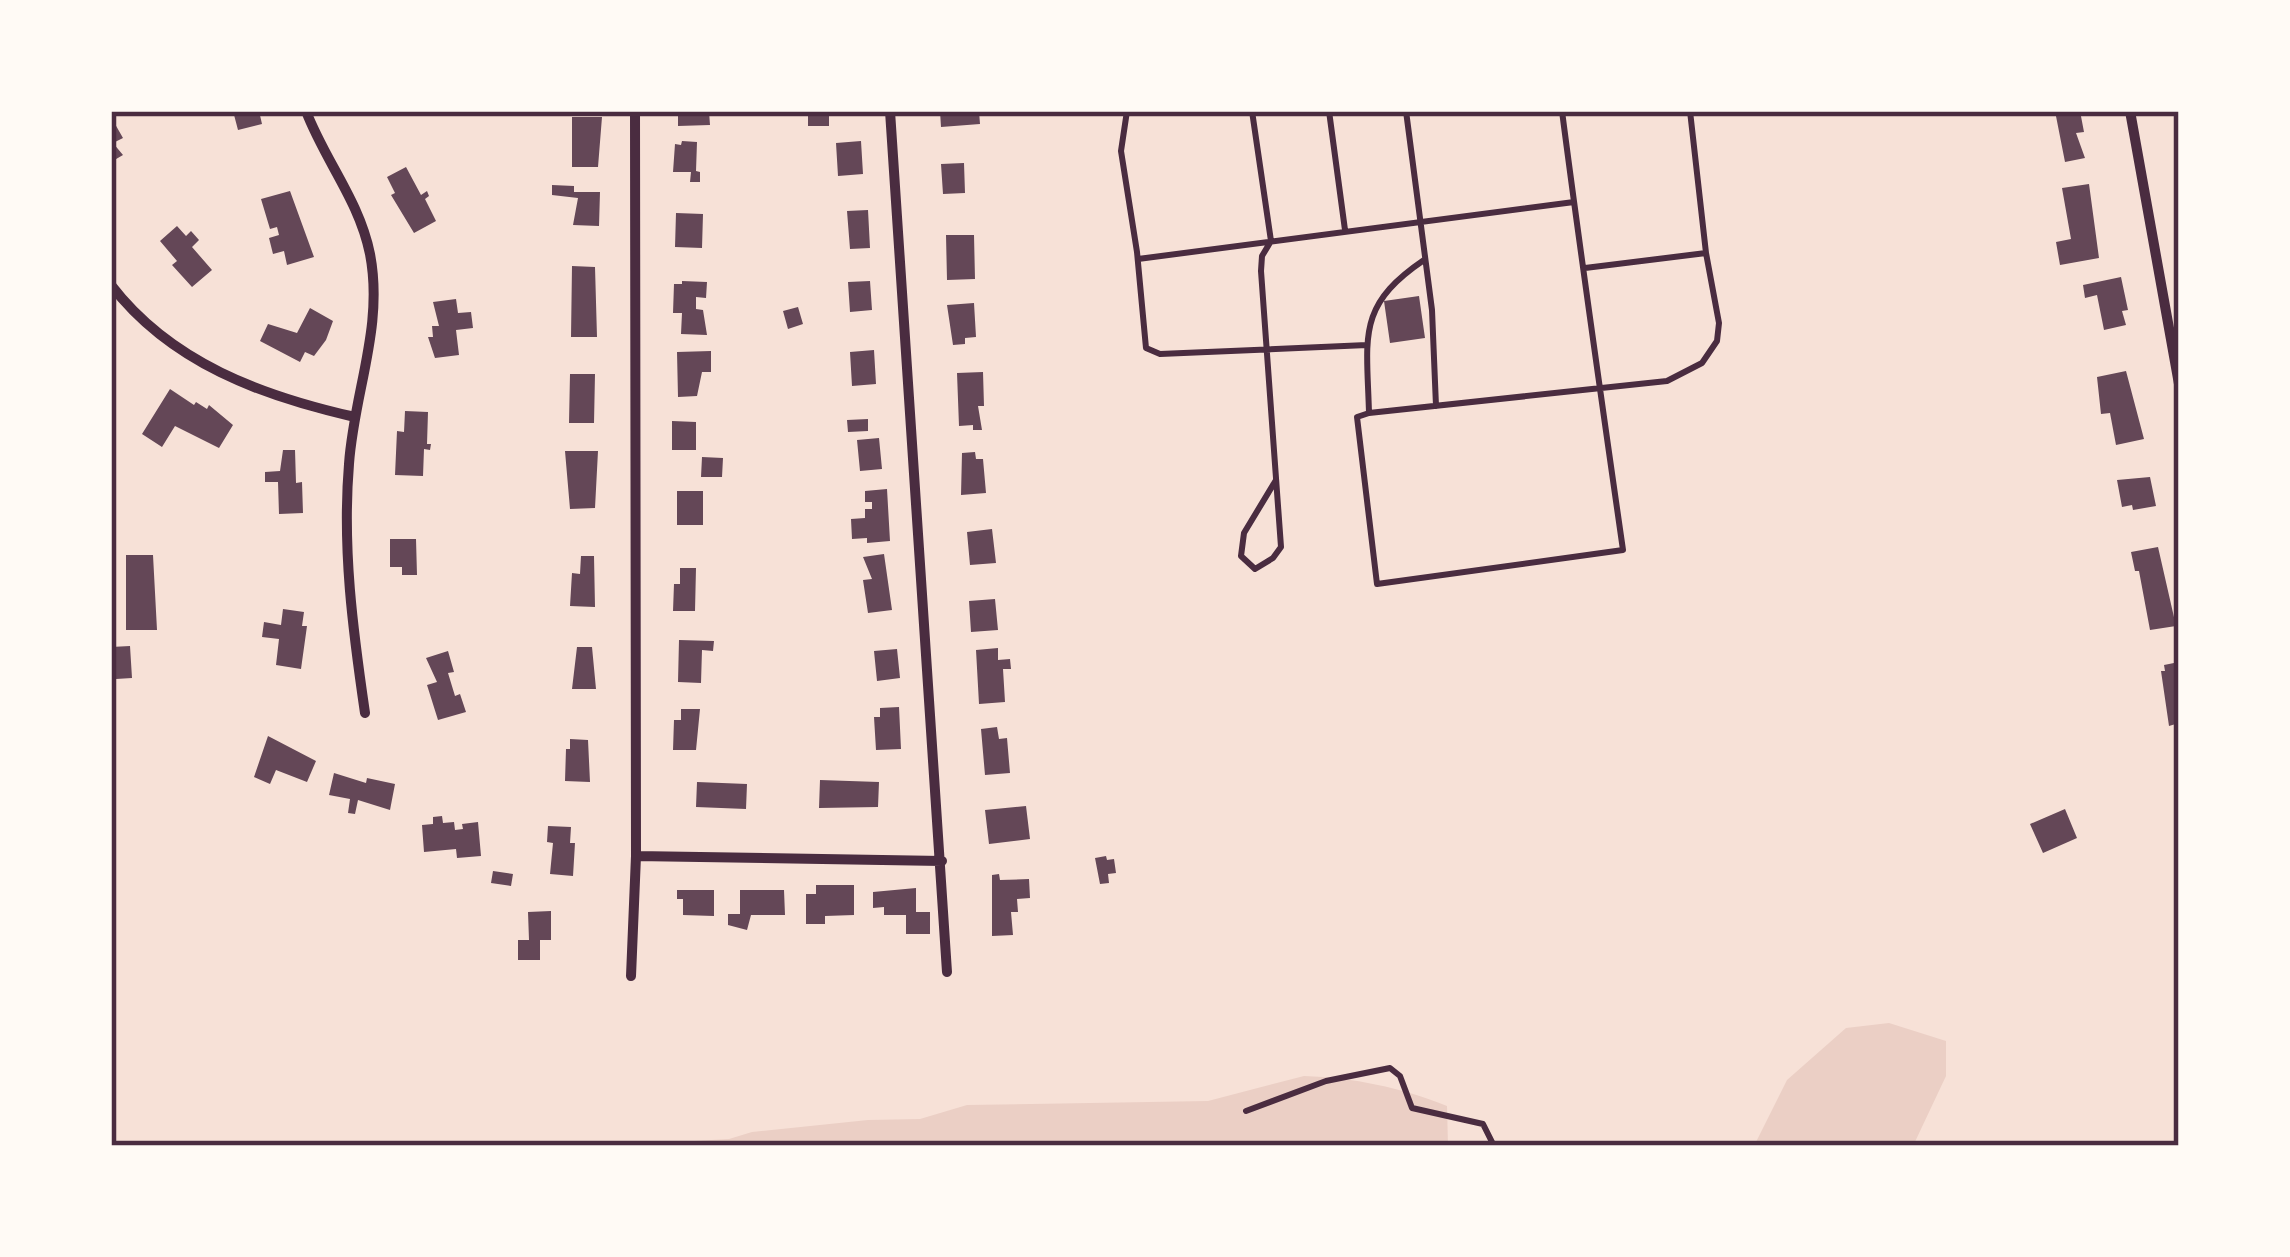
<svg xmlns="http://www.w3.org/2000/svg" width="2290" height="1257" font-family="'Exo 2',sans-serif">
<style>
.green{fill:#ebcfc5}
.building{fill:#644757}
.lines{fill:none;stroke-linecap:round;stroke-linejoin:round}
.service{stroke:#4a2c40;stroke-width:6}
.minor{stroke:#4a2c40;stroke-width:10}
.neatline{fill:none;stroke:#4a2c40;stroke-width:4.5}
</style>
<rect width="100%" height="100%" fill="#f7e1d7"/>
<path class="green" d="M 1889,1023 L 1946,1041 L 1946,1076 L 1913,1146 L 1754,1146 L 1787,1080 L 1846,1028 Z
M 1304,1076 C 1355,1078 1399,1087 1447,1106 L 1448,1146 L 607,1146 L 729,1139 L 752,1132 L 868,1120 L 920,1119 L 967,1105 L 1208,1101 Z"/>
<path class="building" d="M 233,111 L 259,111 L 262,124 L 238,130 Z
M 678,111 L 709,111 L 710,125 L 678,126 Z
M 808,111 L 829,111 L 829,126 L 808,126 Z
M 940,111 L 979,111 L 980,124 L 941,127 Z
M 2055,111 L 2080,111 L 2084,132 L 2076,133 L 2085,158 L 2065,162 Z
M 572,117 L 602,117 L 598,167 L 572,167 Z
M 115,124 L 123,138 L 113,143 L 123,155 L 111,162 L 111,127 Z
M 682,141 L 697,142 L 696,171 L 700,172 L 700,182 L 690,182 L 691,172 L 673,172 L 675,144 L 681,145 Z
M 861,141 L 863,174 L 838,176 L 836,143 Z
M 964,163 L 965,193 L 943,194 L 941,164 Z
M 406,167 L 421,195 L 427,191 L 429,196 L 425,199 L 436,221 L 414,233 L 391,195 L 395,193 L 387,177 Z
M 2089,184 L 2099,258 L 2060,265 L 2056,242 L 2071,239 L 2062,188 Z
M 552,185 L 574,186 L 574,192 L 600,192 L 599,226 L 573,225 L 578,198 L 552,195 Z
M 290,191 L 314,257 L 287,265 L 284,251 L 273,254 L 269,238 L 279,235 L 277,227 L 270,229 L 261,199 Z
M 868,210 L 870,248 L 850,249 L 847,211 Z
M 676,213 L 703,214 L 702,248 L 675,247 Z
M 177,226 L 186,236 L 191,231 L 199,240 L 192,247 L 212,270 L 192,287 L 172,265 L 177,261 L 160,241 Z
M 946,235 L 974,235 L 975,279 L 947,280 Z
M 572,266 L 595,267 L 597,337 L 571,337 Z
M 2121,277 L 2128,310 L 2122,311 L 2126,325 L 2104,330 L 2097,295 L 2085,298 L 2083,285 Z
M 682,281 L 707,282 L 706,298 L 696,297 L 696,309 L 703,310 L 707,335 L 681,334 L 682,313 L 673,313 L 674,284 L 682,284 Z
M 870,281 L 872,310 L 850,312 L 848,282 Z
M 1419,296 L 1425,338 L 1390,343 L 1384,301 Z
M 456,299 L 458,313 L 471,312 L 473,328 L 456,330 L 459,355 L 435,358 L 428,337 L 433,337 L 432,326 L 439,326 L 433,302 Z
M 974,303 L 976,337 L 965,338 L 965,344 L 953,345 L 947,305 Z
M 798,307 L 803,324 L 788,329 L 783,311 Z
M 310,308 L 333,321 L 326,340 L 314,356 L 305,352 L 300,362 L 260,341 L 268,324 L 297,333 Z
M 874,350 L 876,384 L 852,386 L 850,352 Z
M 711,351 L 711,372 L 702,372 L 697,396 L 678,397 L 677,352 Z
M 2126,371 L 2144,439 L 2116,445 L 2110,413 L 2101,414 L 2097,377 Z
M 983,372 L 984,406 L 978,406 L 982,430 L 973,430 L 973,425 L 959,426 L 957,373 Z
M 570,374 L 595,374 L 594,423 L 569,423 Z
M 170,389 L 194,405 L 196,402 L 207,409 L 209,405 L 233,425 L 219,448 L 175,426 L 162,447 L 142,434 Z
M 405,411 L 428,412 L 427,444 L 431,444 L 430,450 L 424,449 L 423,476 L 395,475 L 397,431 L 404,432 Z
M 868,419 L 868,431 L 848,432 L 847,420 Z
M 672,421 L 696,422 L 696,450 L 672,450 Z
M 879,438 L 882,469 L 860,471 L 857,440 Z
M 283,450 L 295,450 L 296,483 L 302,482 L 303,513 L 279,514 L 278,482 L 265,482 L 265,472 L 280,471 Z
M 565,451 L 598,451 L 595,508 L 570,509 Z
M 975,452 L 976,459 L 983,459 L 986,493 L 961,495 L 962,453 Z
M 702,457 L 723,458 L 722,477 L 701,477 Z
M 2150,477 L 2156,506 L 2133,510 L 2132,505 L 2122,507 L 2117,480 Z
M 887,489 L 890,541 L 867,543 L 867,538 L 852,539 L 851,519 L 865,518 L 865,509 L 872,509 L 872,502 L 865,502 L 865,491 Z
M 677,491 L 703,491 L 703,525 L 677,525 Z
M 992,529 L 996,563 L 970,565 L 967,532 Z
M 390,539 L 416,539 L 417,575 L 402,575 L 402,567 L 390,567 Z
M 2158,547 L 2176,626 L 2150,630 L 2139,571 L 2135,571 L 2131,552 Z
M 884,554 L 892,610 L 868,613 L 863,580 L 872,579 L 863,557 Z
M 126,555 L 153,555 L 157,630 L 126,630 Z
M 581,556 L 594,556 L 595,607 L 570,606 L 572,573 L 580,574 Z
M 680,568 L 696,568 L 695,611 L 673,611 L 674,584 L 680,584 Z
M 995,599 L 998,630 L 971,632 L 969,601 Z
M 283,609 L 304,612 L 302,626 L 307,626 L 301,669 L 276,665 L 279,639 L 262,637 L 264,622 L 281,625 Z
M 679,640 L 714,641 L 713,651 L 702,650 L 701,683 L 678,682 Z
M 130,646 L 132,678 L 116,679 L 116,670 L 111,670 L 111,647 Z
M 577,647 L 592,647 L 596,689 L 572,689 Z
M 998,648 L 998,660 L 1010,659 L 1011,669 L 1003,669 L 1005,702 L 979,704 L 976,650 Z
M 897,649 L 900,678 L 877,681 L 874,651 Z
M 448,651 L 454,672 L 448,673 L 455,696 L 460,694 L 466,712 L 438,720 L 427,685 L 437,682 L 426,658 Z
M 2179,662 L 2179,723 L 2169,726 L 2161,671 L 2165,671 L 2164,665 Z
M 899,707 L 901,749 L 876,750 L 874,717 L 880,717 L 880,708 Z
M 681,709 L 700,709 L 696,750 L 673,750 L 674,720 L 681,720 Z
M 997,727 L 999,739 L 1007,738 L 1010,773 L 985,775 L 981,729 Z
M 268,736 L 316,761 L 307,782 L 276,770 L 270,784 L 254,777 Z
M 570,739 L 588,740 L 590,782 L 565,781 L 566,749 L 570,749 Z
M 334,773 L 366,783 L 367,778 L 395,784 L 390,810 L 358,800 L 355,814 L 348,813 L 350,799 L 329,795 Z
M 820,780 L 879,782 L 878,807 L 819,808 Z
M 697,782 L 747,784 L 746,809 L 696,807 Z
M 1026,806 L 1030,839 L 989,844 L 985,810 Z
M 2065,809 L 2077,838 L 2043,853 L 2030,824 Z
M 442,816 L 443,823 L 454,822 L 455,830 L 463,829 L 462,824 L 478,822 L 481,856 L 457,858 L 456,849 L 424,852 L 422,825 L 433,824 L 433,817 Z
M 548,826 L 571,827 L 570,843 L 575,843 L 573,876 L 550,874 L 553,843 L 547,842 Z
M 1106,856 L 1107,860 L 1114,859 L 1116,873 L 1108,874 L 1109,883 L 1100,884 L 1095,858 Z
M 493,871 L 513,874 L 511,886 L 491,883 Z
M 999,874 L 1000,880 L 1029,879 L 1030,898 L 1017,899 L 1018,912 L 1011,912 L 1013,935 L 992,936 L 992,875 Z
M 816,885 L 854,885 L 854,915 L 825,916 L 825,924 L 806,924 L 806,894 L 816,894 Z
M 916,888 L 916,912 L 930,912 L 930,934 L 906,934 L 906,915 L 884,915 L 884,907 L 873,908 L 873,892 Z
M 677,890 L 714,890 L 714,916 L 683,915 L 683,899 L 677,899 Z
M 740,890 L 784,890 L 785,915 L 751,915 L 747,930 L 728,925 L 728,914 L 740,914 Z
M 551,911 L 551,940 L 540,940 L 540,960 L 518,960 L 518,940 L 529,940 L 528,912 Z"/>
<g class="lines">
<path class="service" d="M 1127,111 L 1121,151 L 1137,252 L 1146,348 L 1160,354 L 1367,345
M 1252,111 L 1271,241
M 1329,111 L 1345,230
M 1406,111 L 1432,310 L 1436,406
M 1562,111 C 1581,258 1602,404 1623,550 L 1377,584 L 1357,417 L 1369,413 L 1667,381 L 1702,363 L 1717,341 L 1719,323 L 1706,253 L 1690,111
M 1271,241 L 1262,256 L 1261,271 L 1281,547 L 1273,558 L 1255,569 L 1241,556 L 1244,533 L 1276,480
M 1138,259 L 1574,202
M 1585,268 L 1706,253
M 1369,413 C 1367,337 1356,306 1424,260
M 1246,1111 L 1326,1081 L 1390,1068 L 1400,1076 L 1412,1108 L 1483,1124 L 1494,1146"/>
<path class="minor" d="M 306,111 C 325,161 359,200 370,254 C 384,327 354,392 349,464 C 342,548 353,631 365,713
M 890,111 L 947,972
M 2130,111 L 2179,384
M 111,285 C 171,363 262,396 355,417
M 636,856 L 942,861
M 631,976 L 636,856 L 635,111"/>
</g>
<rect width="2290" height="1257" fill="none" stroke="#fffaf5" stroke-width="228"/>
<rect x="114" y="114" width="2062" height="1029" class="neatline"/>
</svg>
